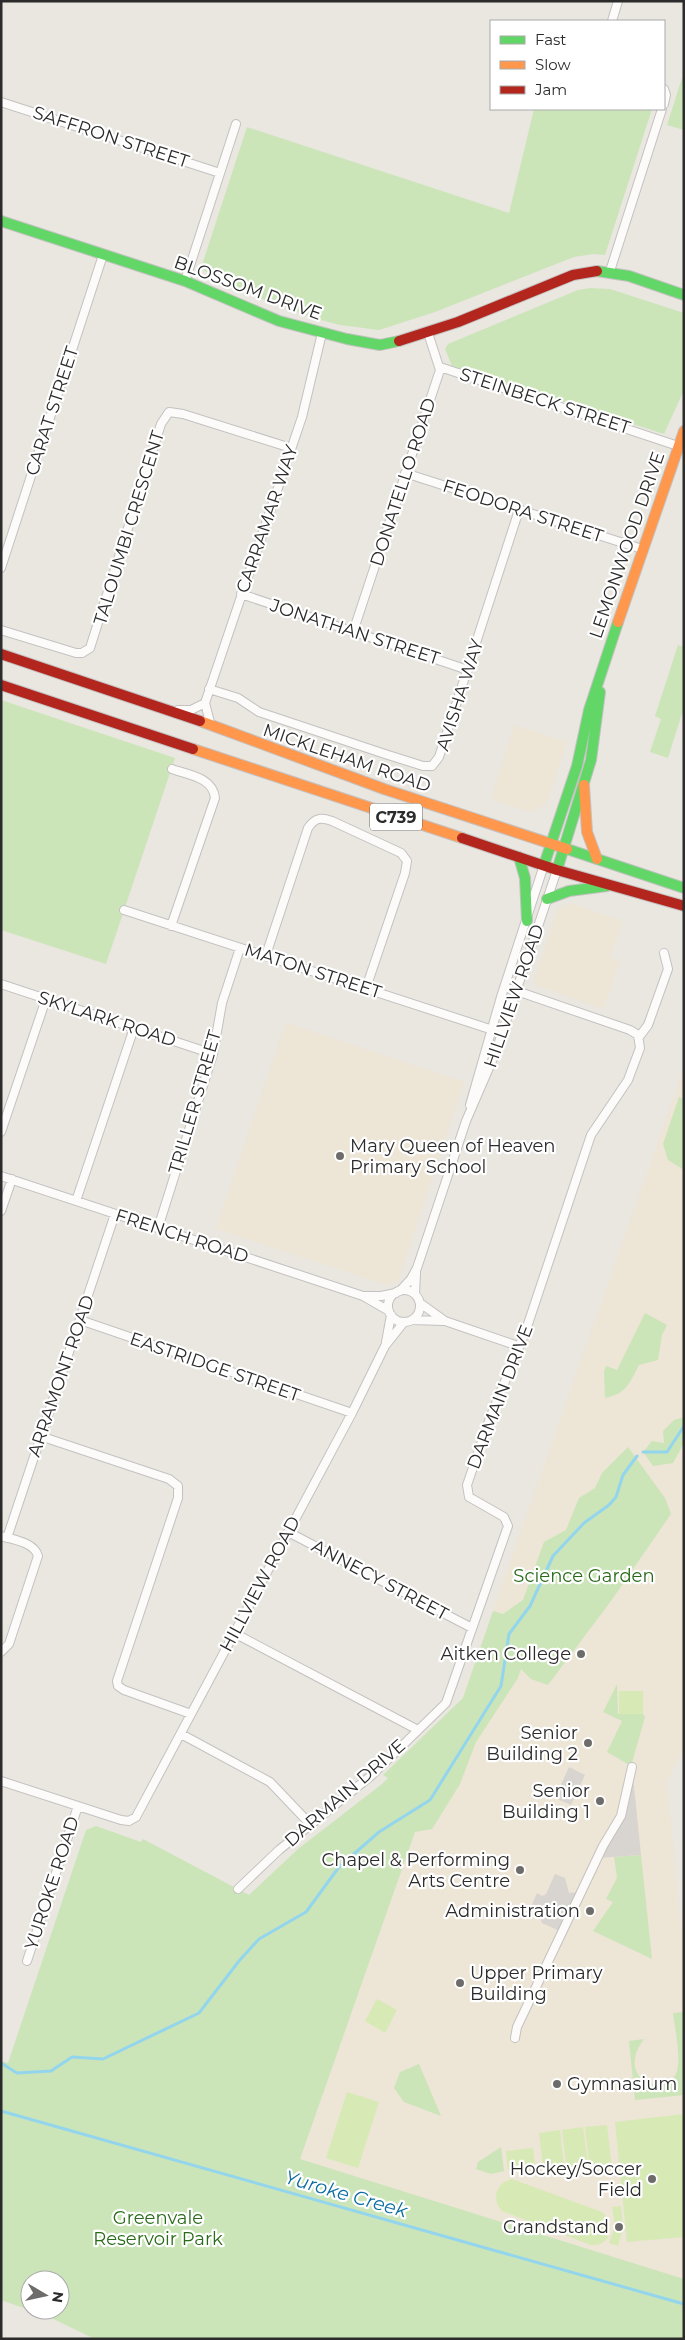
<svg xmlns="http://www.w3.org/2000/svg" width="685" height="2340" font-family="Montserrat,sans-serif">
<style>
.education{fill:#ede5d5}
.green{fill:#cbe5b9;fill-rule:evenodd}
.pitch{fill:#d7eab6}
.plaza{fill:#d8d4cf}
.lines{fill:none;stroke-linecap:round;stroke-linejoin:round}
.stream{stroke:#93d5ed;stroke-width:3}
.street-casing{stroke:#c3c2c1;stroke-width:10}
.fast-casing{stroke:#c3c2c1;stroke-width:12}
.slow-casing{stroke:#c3c2c1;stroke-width:12}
.jam-casing{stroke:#c3c2c1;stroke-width:12}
.street{stroke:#fcfbfa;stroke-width:8}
.fast{stroke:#63d668;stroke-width:10}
.slow{stroke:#ff974d;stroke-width:10}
.jam{stroke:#b3261e;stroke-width:10}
.poi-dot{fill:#6e6c6a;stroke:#fff;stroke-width:2}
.labels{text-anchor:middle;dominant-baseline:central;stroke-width:4.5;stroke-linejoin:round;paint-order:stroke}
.shield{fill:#fff;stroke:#6b6b6b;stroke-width:1}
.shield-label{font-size:16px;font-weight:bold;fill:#2b2b2b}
.street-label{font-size:18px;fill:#2b2b2b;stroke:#fff}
.poi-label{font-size:18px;fill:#2b2b2b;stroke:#fff;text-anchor:end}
.park-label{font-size:18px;fill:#296b19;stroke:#fff}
.water-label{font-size:19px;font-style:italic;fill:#0a6ca1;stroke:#fff}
</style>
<rect width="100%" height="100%" fill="#eae6e0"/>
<path class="education" d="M 515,725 L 567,742 L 547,803 L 530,812 L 491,799 Z
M 570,903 L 623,921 L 610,957 L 620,961 L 603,1009 L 537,985 L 534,980 L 558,909 Z
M 286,1023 L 464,1082 L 398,1281 L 386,1285 L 216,1229 Z
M 684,1068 L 684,1747 L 667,1782 L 684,1959 L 684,2279 L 300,2159 Z"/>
<path class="green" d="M 682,78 L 684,79 L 684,130 L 667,125 Z
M 534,109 L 652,109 L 605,255 L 594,254 L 574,257 L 435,312 L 379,330 L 340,325 L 310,317 L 262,299 L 212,276 L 201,268 L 247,127 L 509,213 Z
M 590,288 L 610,289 L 684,313 L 684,390 L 664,434 L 452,366 L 445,349 L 448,344 L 578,290 Z
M 678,645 L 684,647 L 684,707 L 668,758 L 650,752 L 661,719 L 655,716 Z
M 1,700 L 175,758 L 106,964 L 1,930 Z
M 679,1097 L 684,1099 L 684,1170 L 668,1160 L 663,1144 Z
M 645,1313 L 667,1325 L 662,1335 L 658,1360 L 639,1365 C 629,1384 627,1393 605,1398 L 604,1372 L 606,1366 L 617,1370 Z
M 684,1417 L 684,1443 L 673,1463 L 653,1466 L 643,1452 L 652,1441 L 664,1443 L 663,1431 L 674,1420 Z
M 628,1447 L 665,1498 L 671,1514 L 611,1601 L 548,1685 L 531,1679 L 521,1669 L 518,1678 L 476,1742 L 460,1784 L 432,1829 L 415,1832 L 300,2159 L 684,2279 L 684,2339 L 95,2339 L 49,2317 L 1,2300 L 1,2061 L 8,2063 L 86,1830 L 96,1826 L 141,1842 L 143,1839 L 249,1895 L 298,1849 L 382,1784 L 388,1778 L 383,1775 L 463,1698 L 493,1611 L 503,1614 L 523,1600 L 544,1542 L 566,1530 L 579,1498 L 595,1488 L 602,1473 ZM 30,2280 L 60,2280 L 60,2310 L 30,2310 Z
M 617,1684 L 618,1714 L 643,1714 L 645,1717 L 631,1766 L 607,1752 L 622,1721 L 603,1712 Z
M 641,1855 L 652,1959 L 593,1931 L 613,1902 L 606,1899 L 617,1878 L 614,1857 Z
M 684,2012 L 684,2095 L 635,2100 L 629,2041 L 644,2039 C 613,2080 668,2101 677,2071 C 681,2057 675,2029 673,2013 Z
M 419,2064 L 441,2116 L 404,2102 L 394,2088 L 400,2072 Z
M 501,2147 L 504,2171 L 491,2174 L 476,2169 L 478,2162 Z"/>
<path class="pitch" d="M 619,1691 L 643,1691 L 643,1714 L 619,1714 Z
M 377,1999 L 397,2010 L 385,2033 L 365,2021 Z
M 347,2092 L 379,2102 L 358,2168 L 326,2158 Z
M 684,2114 L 684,2237 L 627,2242 L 615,2122 Z
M 607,2125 L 612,2168 L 590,2170 L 585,2127 Z
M 583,2127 L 589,2170 L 567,2173 L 562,2130 Z
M 560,2130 L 565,2173 L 544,2176 L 539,2133 Z
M 533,2148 L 535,2167 L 508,2170 L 506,2151 Z
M 512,2179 L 602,2212 C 616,2224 611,2247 591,2245 L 502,2211 C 491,2200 496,2182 512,2179 Z
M 621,2206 L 623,2228 L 618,2246 L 609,2243 L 615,2226 L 612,2207 Z"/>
<path class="plaza" d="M 569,1767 L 585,1775 L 571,1805 L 555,1798 Z
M 632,1767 L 641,1855 L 597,1858 L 614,1830 Z
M 555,1874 L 565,1878 L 569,1893 L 581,1892 L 562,1932 L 542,1923 L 538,1911 L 535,1916 L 530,1909 L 537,1893 L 542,1896 L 546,1894 Z"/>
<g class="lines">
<path class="stream" d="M 643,1452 L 667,1452 L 684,1426
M 1,2063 L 17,2073 L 51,2071 L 72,2057 L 103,2059 L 199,2013 L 239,1961 L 259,1939 L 306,1912 L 339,1867 L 379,1832 L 430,1800 L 501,1686 L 509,1634 L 530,1606 L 553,1556 L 584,1523 L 609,1505 L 616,1497 L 623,1475 L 637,1456
M 1,2111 L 684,2304"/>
<defs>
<path id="street" d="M 612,21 L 618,1
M 664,89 L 666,95 L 664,104
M 1,102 L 220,173
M 610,271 L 662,109
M 185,281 L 236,124
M 440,367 L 678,446
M 405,473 L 642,549
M 1,568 L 103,255
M 241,594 L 468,670
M 1,630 L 76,653 L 82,653 L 90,648 L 161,424 L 169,412 L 183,414 L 291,448
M 353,632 L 440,370 L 428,333
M 209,689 L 238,698 L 259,712 L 385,754 L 423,766 L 432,766 L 439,757 L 519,510
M 178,710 L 191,710 L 205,703
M 211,726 L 205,703 L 302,417 L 322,333
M 124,910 L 502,1033
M 171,926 L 215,798 C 213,777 188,775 172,769
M 266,955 L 308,828 C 315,818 320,817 332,821 L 401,853 L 407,861 L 405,873 L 366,988
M 1,984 L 213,1054
M 639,1037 L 648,1025 L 668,969 L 664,953
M 470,1105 L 501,997 L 544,865
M 1,1132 L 46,999
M 1,1176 L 363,1296 L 389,1311
M 76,1201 L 134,1028
M 1,1211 L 12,1179
M 158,1228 L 213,1054 L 222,1003 L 240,948
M388 1306a16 16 0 1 1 32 0a16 16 0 1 1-32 0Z
M 400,1291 L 411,1279 L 417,1268 L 466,1121 L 495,1054 L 557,870
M 415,1294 L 416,1273
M 365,1296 L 381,1296 L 396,1293
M 420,1303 L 445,1321 L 518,1346
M 80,1320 L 352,1413
M 413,1320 L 443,1321
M 386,1342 L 391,1315
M 40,1436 L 169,1479 L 178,1486 L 178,1498 L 117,1681 L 118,1686 L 124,1690 L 191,1714
M 288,1532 L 472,1628
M 1,1536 C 14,1540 34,1542 38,1556 L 9,1644 L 1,1652
M 7,1538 L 115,1214
M 234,1633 L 418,1730
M 181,1734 L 270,1782 L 310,1824
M 1,1781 L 121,1820 L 129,1821 L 136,1817 L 352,1413 L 385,1346 L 404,1322
M 238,1889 L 279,1850 L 372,1775 L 446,1703 L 508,1526 L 504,1517 L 469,1497 L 467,1485 L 490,1418 L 526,1330 L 591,1135 L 628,1080 L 640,1048 L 638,1035 L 630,1030 L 505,987
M 27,1961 L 78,1806
M 515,2038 L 517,2027 L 603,1846 L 621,1816 L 632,1767"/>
<path id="fast" d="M 1,221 L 185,281 L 279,321 L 347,339 L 380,345 L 399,341
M 597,271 L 629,276 L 684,295
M 567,849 L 684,888
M 519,857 L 525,878 L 527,921
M 544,865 L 577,766 L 589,710 L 618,622
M 557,870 L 591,760 L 600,692
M 547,899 L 569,891 L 607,886"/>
<path id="slow" d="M 618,622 L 684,431
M 200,721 L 384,789 L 567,849
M 193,749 L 462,838
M 584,785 L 587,832 L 597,859"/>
<path id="jam" d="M 399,341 L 458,322 L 573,275 L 597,271
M 1,654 L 200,721
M 1,685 L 193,749
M 462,838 L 557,870 L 684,906"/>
</defs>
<use href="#street" class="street-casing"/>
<use href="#fast" class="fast-casing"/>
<use href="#slow" class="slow-casing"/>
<use href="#jam" class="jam-casing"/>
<use href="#street" class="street"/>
<use href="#fast" class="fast"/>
<use href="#slow" class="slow"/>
<use href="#jam" class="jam"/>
</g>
<g class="poi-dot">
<circle cx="340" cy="1156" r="5"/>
<circle cx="581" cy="1654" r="5"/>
<circle cx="588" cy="1743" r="5"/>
<circle cx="600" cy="1801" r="5"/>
<circle cx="520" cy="1870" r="5"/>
<circle cx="590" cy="1911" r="5"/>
<circle cx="460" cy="1983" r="5"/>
<circle cx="557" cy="2084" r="5"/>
<circle cx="652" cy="2179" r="5"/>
<circle cx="619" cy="2227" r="5"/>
</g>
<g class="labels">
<rect class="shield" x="370" y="803.5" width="52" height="27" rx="4"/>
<g class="shield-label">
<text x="396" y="817">C739</text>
</g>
<g class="street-label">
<text transform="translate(111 137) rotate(18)">SAFFRON STREET</text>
<text transform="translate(248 288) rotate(20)">BLOSSOM DRIVE</text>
<text transform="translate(545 401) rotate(18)">STEINBECK STREET</text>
<text transform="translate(52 411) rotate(-72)">CARAT STREET</text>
<text transform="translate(403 482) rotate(-72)">DONATELLO ROAD</text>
<text transform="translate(523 511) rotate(18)">FEODORA STREET</text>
<text transform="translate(267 519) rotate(-71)">CARRAMAR WAY</text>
<text transform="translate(129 528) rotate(-73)">TALOUMBI CRESCENT</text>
<text transform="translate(627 545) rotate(-71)">LEMONWOOD DRIVE</text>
<text transform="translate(355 632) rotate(18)">JONATHAN STREET</text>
<text transform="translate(460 695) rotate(-72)">AVISHA WAY</text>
<text transform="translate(347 758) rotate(19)">MICKLEHAM ROAD</text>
<text transform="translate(313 971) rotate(18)">MATON STREET</text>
<text transform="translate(514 996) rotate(-71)">HILLVIEW ROAD</text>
<text transform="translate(107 1019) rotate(18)">SKYLARK ROAD</text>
<text transform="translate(195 1102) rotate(-74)">TRILLER STREET</text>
<text transform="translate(182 1236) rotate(18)">FRENCH ROAD</text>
<text transform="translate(215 1367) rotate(19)">EASTRIDGE STREET</text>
<text transform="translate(61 1376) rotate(-71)">ARRAMONT ROAD</text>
<text transform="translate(500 1397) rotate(-69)">DARMAIN DRIVE</text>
<text transform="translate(380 1580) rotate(28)">ANNECY STREET</text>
<text transform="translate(260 1584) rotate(-62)">HILLVIEW ROAD</text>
<text transform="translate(345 1793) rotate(-41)">DARMAIN DRIVE</text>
<text transform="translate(52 1883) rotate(-72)">YUROKE ROAD</text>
</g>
<g class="poi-label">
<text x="350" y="1146" text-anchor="start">Mary Queen of Heaven<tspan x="350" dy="21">Primary School</tspan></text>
<text x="571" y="1654">Aitken College</text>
<text x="578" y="1733">Senior<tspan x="578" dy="21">Building 2</tspan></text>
<text x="590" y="1791">Senior<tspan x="590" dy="21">Building 1</tspan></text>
<text x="510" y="1860">Chapel &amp; Performing<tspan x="510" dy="21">Arts Centre</tspan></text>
<text x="580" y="1911">Administration</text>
<text x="470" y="1973" text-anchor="start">Upper Primary<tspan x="470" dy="21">Building</tspan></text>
<text x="567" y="2084" text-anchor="start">Gymnasium</text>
<text x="642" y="2169">Hockey/Soccer<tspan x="642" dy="21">Field</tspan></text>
<text x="609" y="2227">Grandstand</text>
</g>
<g class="park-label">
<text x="584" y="1576">Science Garden</text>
<text x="158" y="2218">Greenvale<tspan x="158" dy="21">Reservoir Park</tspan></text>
</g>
<g class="water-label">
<text transform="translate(346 2194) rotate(16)">Yuroke Creek</text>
</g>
</g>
<rect width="685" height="2340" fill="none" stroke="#2b2b2b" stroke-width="5"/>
<rect x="490" y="20" width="175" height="90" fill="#ffffff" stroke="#aaaaaa"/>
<rect x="500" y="36" width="25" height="8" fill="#63d668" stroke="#aaaaaa"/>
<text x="535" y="45" font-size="15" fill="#2b2b2b">Fast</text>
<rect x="500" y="61" width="25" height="8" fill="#ff974d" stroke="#aaaaaa"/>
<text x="535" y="70" font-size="15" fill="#2b2b2b">Slow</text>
<rect x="500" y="86" width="25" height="8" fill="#b3261e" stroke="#aaaaaa"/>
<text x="535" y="95" font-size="15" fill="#2b2b2b">Jam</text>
<g transform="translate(45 2295) rotate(99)"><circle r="24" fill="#ffffff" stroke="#aaaaaa"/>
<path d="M0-4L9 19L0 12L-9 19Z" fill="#6e6c6a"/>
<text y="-8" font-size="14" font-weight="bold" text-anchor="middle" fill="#2b2b2b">N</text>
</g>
</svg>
